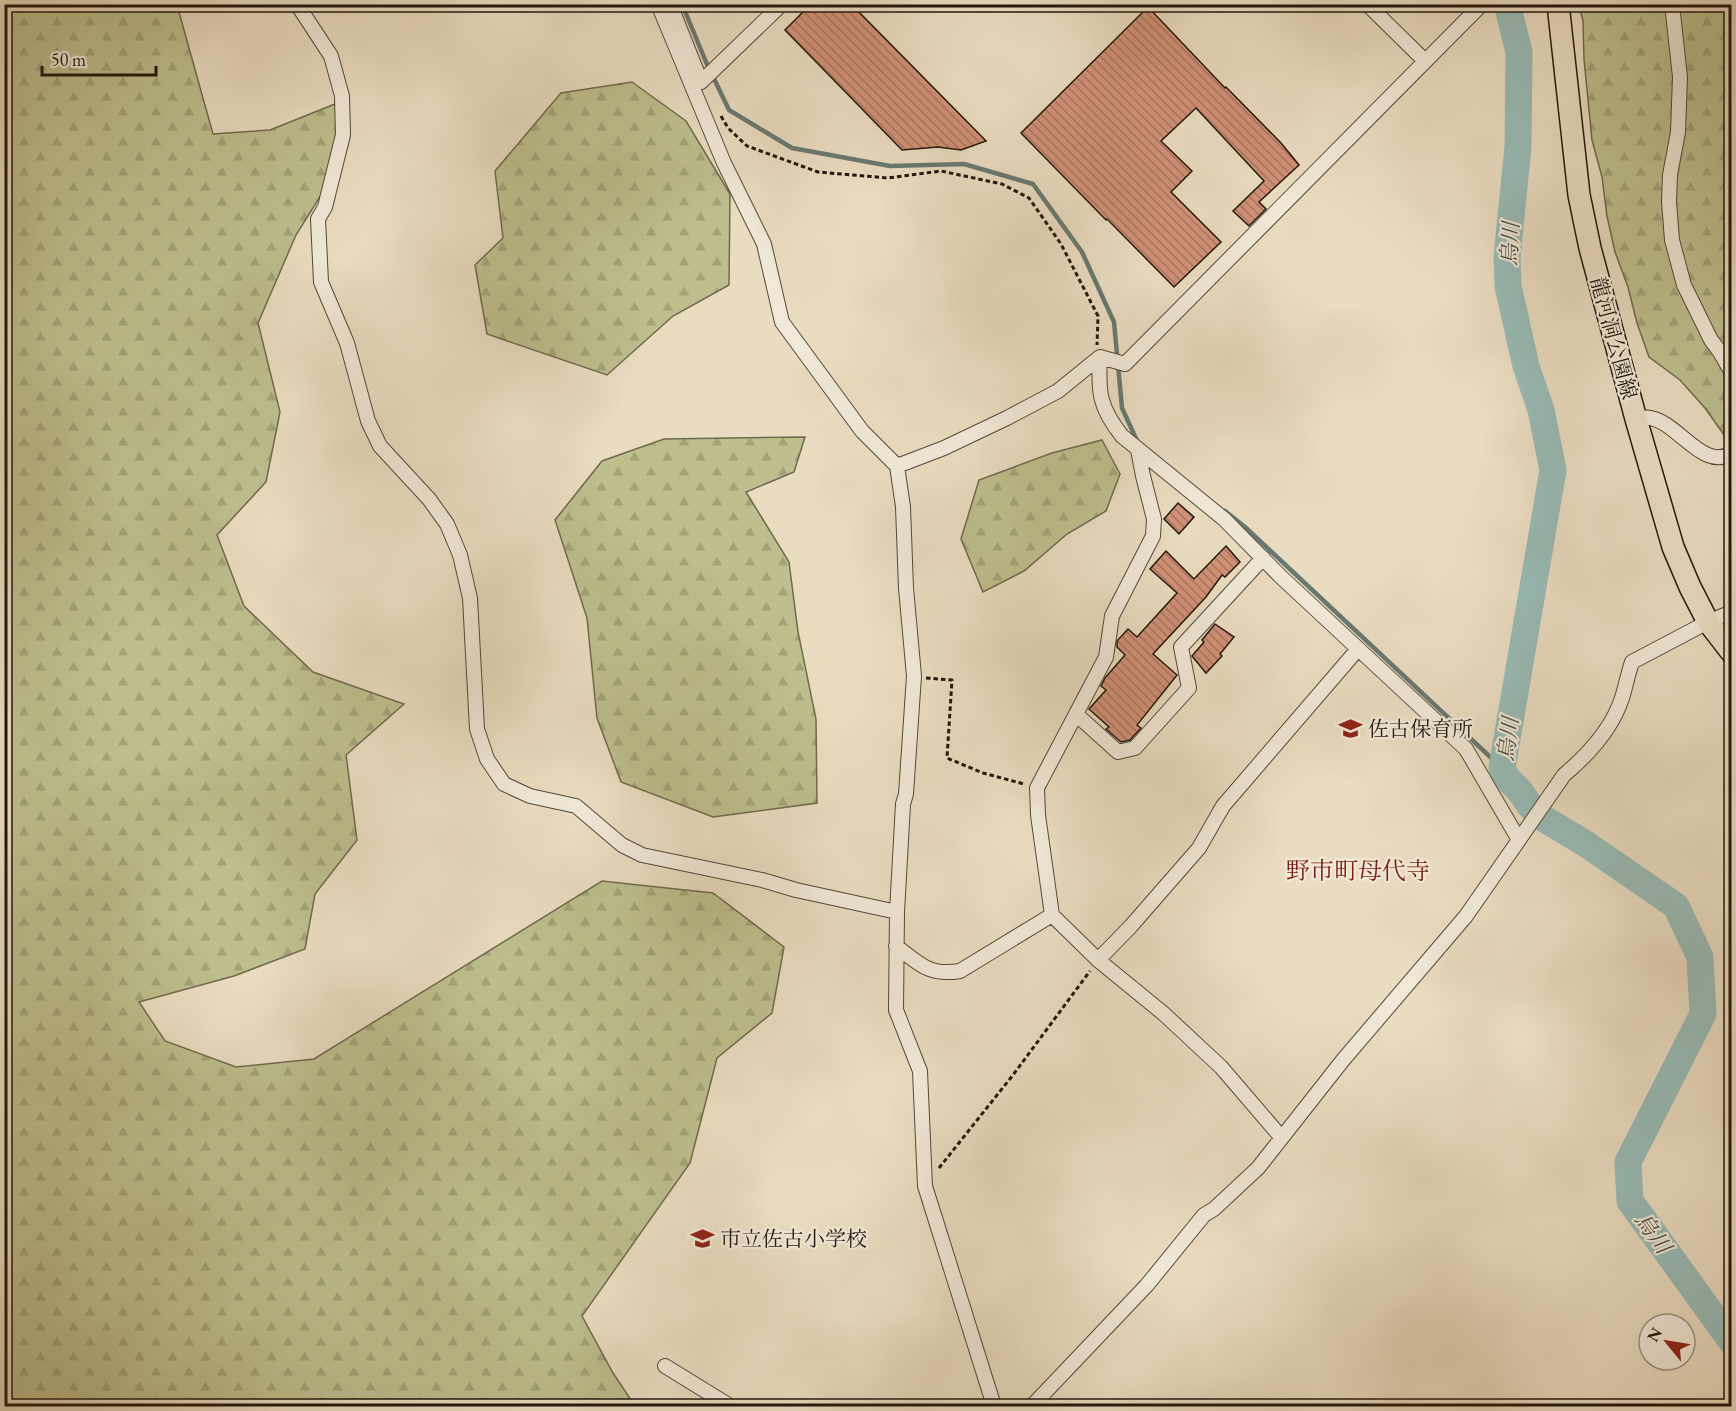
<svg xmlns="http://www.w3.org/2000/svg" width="1736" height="1411" font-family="'EB Garamond','Noto Serif JP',serif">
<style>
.forest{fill:url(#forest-firs);stroke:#706a4d;stroke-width:1.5}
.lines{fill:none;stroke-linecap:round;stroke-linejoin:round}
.stream{stroke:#687972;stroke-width:4.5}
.river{stroke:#98bbb6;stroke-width:27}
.building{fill:url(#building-back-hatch);stroke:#21170c;stroke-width:1.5}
.street-casing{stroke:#534839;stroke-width:16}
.primary-casing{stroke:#21170c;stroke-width:24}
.path{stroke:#21170c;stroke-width:3;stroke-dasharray:4.5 3;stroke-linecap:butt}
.street{stroke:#f1e8d7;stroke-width:14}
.primary{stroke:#eadcc1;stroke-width:21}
.labels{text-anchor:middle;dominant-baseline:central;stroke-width:4.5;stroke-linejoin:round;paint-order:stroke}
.street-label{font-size:21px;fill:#21170c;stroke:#f1e8d7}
.poi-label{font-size:21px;fill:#21170c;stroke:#f1e8d7;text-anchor:start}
.water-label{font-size:22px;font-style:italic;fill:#4b5048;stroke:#f1e8d7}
.quarter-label{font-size:24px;fill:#7a1f14;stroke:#f1e8d7}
</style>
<defs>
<pattern id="forest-firs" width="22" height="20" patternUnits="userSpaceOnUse" patternTransform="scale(1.5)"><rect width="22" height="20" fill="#bebe8e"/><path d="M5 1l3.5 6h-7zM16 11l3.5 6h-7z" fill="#a3a379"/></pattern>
<pattern id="building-back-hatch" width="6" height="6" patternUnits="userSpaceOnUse" patternTransform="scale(1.5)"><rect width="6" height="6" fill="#d19077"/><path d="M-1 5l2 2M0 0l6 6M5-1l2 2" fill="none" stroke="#a97560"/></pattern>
</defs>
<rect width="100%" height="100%" fill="#eadcc1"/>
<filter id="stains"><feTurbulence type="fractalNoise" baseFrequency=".00333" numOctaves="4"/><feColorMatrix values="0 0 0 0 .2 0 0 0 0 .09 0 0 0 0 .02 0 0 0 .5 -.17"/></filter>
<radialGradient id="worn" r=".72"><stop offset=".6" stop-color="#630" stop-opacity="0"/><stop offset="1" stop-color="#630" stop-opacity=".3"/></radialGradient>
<path class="forest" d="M 5,5 L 177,5 L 213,134 L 270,130 L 345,100 L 336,171 L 296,235 L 258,323 L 280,412 L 266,482 L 217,535 L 244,606 L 313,672 L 404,704 L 346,755 L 357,840 L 315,894 L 305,949 L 234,976 L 139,1002 L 165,1041 L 236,1067 L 314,1059 L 602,881 L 713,893 L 784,947 L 772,1013 L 717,1058 L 690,1163 L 582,1316 L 613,1373 L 635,1406 L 5,1406 Z
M 1579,5 L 1731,5 L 1731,475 L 1728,470 L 1727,439 L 1705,408 L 1680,380 L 1649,357 L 1637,323 L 1628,287 L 1615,252 L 1607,216 L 1602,177 L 1592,140 L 1584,59 L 1583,21 Z
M 632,82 L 686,121 L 730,194 L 729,285 L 673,316 L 607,375 L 487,334 L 475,265 L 503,238 L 495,171 L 561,93 Z
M 805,437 L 794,472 L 746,492 L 789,562 L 798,632 L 816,719 L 817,803 L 713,817 L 621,782 L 597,718 L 587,618 L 555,520 L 602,461 L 664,439 Z
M 1102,440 L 1120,474 L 1106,511 L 1067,534 L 1024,571 L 983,592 L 961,539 L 979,480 L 1052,453 Z"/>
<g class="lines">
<path class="stream" d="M 682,4 L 706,62 L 729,110 L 792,148 L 890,166 L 964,164 L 1033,184 L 1082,252 L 1114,322 L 1122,408 L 1138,443
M 1225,511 L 1245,527 L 1502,768"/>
<path class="river" d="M 1507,4 L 1519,52 L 1518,147 L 1507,257 L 1508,286 L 1526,366 L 1541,410 L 1553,470 L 1502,768 L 1507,778 L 1520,791 L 1531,807 L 1541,817 L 1586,844 L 1676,906 L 1700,957 L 1703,1014 L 1628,1162 L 1630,1201 L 1732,1342"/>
</g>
<path class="building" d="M 811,4 L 851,4 L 986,141 L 961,150 L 938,147 L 902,150 L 785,30 Z
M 1148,7 L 1225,88 L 1226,87 L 1281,143 L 1299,165 L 1259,202 L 1266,209 L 1249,226 L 1233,211 L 1264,181 L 1196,108 L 1161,141 L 1192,171 L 1171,192 L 1221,242 L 1174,287 L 1107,219 L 1106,220 L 1021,133 Z
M 1178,503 L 1194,517 L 1179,534 L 1164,519 Z
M 1226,546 L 1240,562 L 1225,577 L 1222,575 L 1206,597 L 1153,654 L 1177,675 L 1137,725 L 1141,728 L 1130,740 L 1121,742 L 1106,729 L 1109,727 L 1089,709 L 1106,690 L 1101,686 L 1105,678 L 1125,655 L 1117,647 L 1117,641 L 1128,629 L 1137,637 L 1177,593 L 1150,569 L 1166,551 L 1194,579 Z
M 1215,624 L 1234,637 L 1220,654 L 1222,656 L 1206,673 L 1192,656 L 1204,642 L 1202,640 Z"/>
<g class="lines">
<defs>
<path id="street" d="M 297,4 L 331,56 L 342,96 L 343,135 L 325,207 L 318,219 L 321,282 L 347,343 L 368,421 L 380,446 L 429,499 L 447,524 L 460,555 L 470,598 L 477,729 L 487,759 L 504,784 L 530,796 L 576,806 L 622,845 L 642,855 L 762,880 L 796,890 L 897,912
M 658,4 L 724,163 L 764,244 L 782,322 L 862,431 L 897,466 L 903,507 L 906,588 L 914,676 L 906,794 L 903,804 L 897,912 L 896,1010 L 920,1071 L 925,1186 L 994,1406
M 670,4 L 701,82 L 782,4
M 1367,4 L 1424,60
M 1672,4 L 1680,77 L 1678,132 L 1670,175 L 1669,202 L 1672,240 L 1684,285 L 1711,340 L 1720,352 L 1732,373
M 1100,357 L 1125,364 L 1482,4
M 1636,419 C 1640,418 1646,417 1650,418 C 1678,422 1703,472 1732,453
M 1138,450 L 1143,476 L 1154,519 L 1153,536 L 1112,616 L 1106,657 L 1037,788 L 1038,815 L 1052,915 L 1098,960 L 1164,1014 L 1221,1067 L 1281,1137
M 897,466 L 944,448 L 1007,418 L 1058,391 L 1100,357 C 1098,392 1099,407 1122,436 L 1224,519 L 1280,576 L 1466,749 L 1519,840
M 1077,715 L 1118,752 L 1135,748 L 1189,688 L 1181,647 L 1263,558
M 896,946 C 919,964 929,976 960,971 L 1052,915
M 1098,960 L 1131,926 L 1199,848 L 1223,806 L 1358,649
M 665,1366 L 730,1406
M 1032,1406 L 1147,1285 L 1204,1215 L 1214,1209 L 1258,1168 L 1343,1060 L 1466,916 L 1564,775 C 1589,754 1612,729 1622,698 C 1626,685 1628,674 1632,662 L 1708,622 L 1732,612"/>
<path id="primary" d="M 1558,4 L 1579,195 L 1590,248 L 1636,419 L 1673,547 L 1690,587 L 1708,622 L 1732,653"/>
</defs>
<use href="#street" class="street-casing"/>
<use href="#primary" class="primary-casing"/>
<path class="path" d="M 721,116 L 728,128 L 747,146 L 818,172 L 888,178 L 941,171 L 1002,184 L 1029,198 L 1061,244 L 1098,316 L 1097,345
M 926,678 L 952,680 L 947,758 L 983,773 L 1024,784
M 939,1168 L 1013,1075 L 1090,971"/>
<use href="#street" class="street"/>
<use href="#primary" class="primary"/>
</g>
<defs>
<symbol id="school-bare" viewBox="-9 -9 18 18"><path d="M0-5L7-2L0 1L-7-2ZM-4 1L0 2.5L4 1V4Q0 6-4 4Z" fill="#8f2418" stroke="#f1e8d7" stroke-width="2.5" paint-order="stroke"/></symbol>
</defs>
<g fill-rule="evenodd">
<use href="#school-bare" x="1334" y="712" width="33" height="33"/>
<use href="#school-bare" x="686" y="1222" width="33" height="33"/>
</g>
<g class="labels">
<g class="street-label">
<text transform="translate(1614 338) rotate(75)">龍河洞公園線</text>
</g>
<g class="poi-label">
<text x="1368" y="728">佐古保育所</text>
<text x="720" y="1238">市立佐古小学校</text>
</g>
<g class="water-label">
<text transform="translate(1510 244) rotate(-87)">烏川</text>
<text transform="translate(1508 739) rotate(-83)">烏川</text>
<text transform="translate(1653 1233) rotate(54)">烏川</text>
</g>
<g class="quarter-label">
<text x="1358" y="870">野市町母代寺</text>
</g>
</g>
<rect width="1736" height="1411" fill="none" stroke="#eadcc1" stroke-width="24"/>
<rect x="6" y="6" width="1724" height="1399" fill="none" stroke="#21170c" stroke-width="3"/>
<rect x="12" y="12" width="1712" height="1387" fill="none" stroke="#21170c" stroke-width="1.5"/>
<g transform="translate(1667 1342) rotate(300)"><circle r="28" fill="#f1e8d7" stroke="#9e9486" stroke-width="1.5"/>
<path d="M0-4.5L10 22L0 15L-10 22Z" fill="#8f2418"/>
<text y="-9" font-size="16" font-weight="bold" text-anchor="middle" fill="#21170c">N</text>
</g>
<path d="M42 66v9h114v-9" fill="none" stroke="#21170c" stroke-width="3"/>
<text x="51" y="66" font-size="18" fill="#21170c" stroke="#f1e8d7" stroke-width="4.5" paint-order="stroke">50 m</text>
<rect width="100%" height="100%" filter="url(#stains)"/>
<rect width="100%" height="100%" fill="url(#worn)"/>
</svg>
